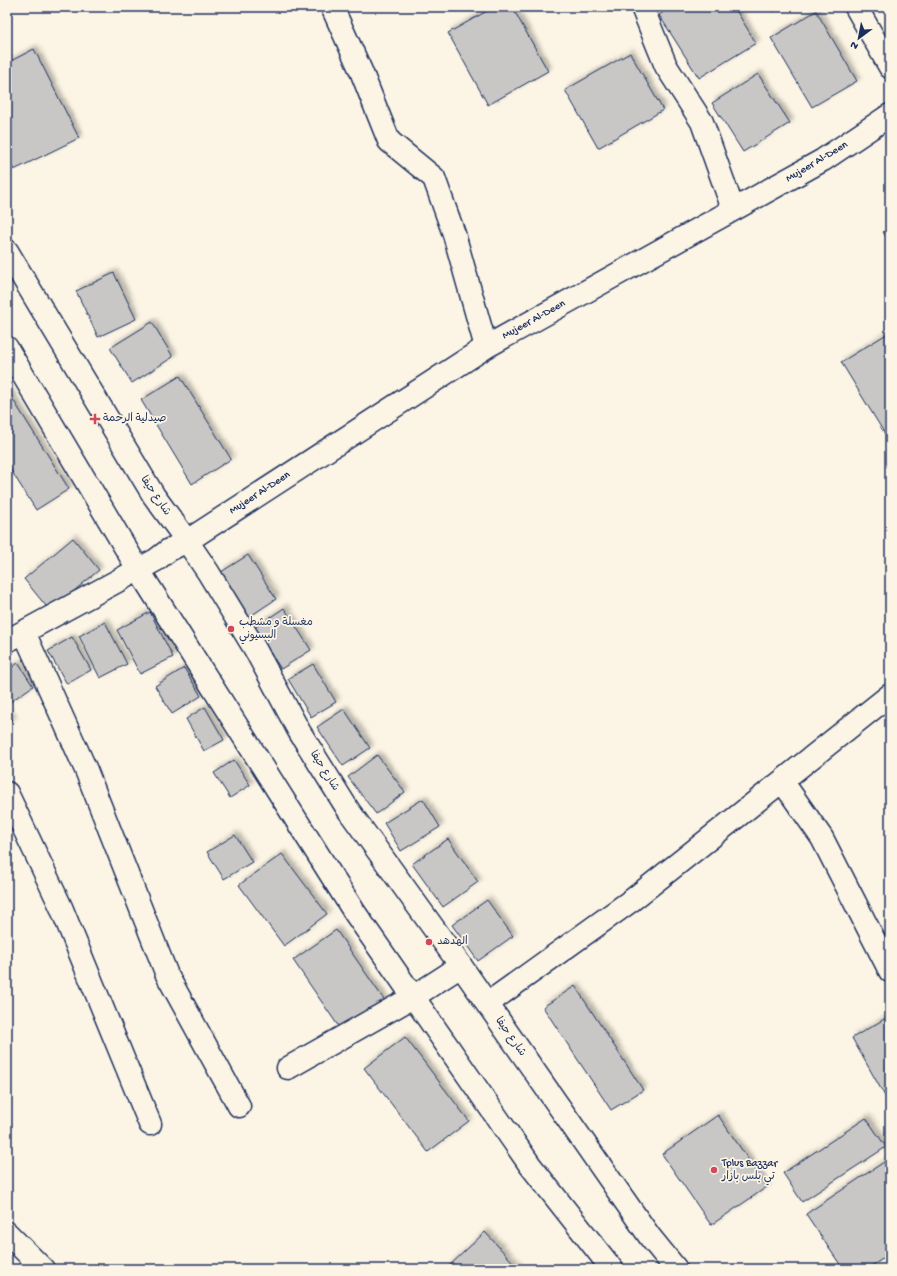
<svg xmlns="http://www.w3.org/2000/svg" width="897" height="1276" font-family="'Gochi Hand','Playpen Sans Arabic',sans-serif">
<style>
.building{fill:#c8c7c6;stroke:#1b2f5e;filter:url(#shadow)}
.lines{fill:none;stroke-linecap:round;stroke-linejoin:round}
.minor-casing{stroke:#1b2f5e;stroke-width:25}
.major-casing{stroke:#1b2f5e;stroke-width:25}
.minor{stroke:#fcf5e5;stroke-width:22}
.major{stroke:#fcf5e5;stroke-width:22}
.poi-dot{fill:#d1495b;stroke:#fcf5e5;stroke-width:1.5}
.labels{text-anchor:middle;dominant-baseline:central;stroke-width:3.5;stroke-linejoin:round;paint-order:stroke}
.street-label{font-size:11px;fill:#1b2f5e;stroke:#fcf5e5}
.poi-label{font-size:11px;fill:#1b2f5e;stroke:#fcf5e5;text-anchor:start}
</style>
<defs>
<filter id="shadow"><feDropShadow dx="3.5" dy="-3.5" stdDeviation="2" flood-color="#0004"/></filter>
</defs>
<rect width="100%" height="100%" fill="#fcf5e5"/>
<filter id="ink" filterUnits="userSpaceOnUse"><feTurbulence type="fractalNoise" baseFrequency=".025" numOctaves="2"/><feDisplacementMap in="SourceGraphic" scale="8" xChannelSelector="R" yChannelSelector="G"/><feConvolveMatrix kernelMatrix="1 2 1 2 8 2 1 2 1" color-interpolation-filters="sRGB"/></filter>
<g filter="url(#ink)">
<path class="building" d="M 494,7 L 512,7 L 548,71 L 488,105 L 448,33 Z
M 671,7 L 734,7 L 756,43 L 699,78 L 659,15 Z
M 769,7 L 781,7 L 773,12 Z
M 816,11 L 857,81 L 812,107 L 771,38 Z
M 34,49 L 79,138 L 14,170 L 7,157 L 7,63 Z
M 630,53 L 663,110 L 598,148 L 565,90 Z
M 758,74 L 790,123 L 743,152 L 712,103 Z
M 890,227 L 890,242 L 883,232 Z
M 114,273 L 136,319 L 98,337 L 76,291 Z
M 152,322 L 173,357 L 132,383 L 110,348 Z
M 890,332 L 890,431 L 885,434 L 841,362 Z
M 180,376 L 231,459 L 192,484 L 141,400 Z
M 7,390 L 69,489 L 36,510 L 7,464 Z
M 73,538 L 99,570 L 50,611 L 24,579 Z
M 248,555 L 276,599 L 249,617 L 221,572 Z
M 284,608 L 311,650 L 281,669 L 254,628 Z
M 150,612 L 173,657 L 140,674 L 117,630 Z
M 105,622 L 127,664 L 100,678 L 79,636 Z
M 72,637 L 91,670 L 67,684 L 48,651 Z
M 18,663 L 33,686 L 10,702 L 7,697 L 7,671 Z
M 313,664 L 336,702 L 311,717 L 288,679 Z
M 184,668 L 201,696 L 172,714 L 155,686 Z
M 205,707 L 224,740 L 204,751 L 186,719 Z
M 344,709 L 370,748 L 343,766 L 317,727 Z
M 7,713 L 13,720 L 7,724 Z
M 377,755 L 405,792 L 376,814 L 348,777 Z
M 234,760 L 250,785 L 230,798 L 214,773 Z
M 423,799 L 440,827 L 401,851 L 384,823 Z
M 235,835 L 252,862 L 224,879 L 207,852 Z
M 448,839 L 478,882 L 443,907 L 412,864 Z
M 282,854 L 327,914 L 284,946 L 239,885 Z
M 487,900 L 513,936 L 478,961 L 452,925 Z
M 336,930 L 385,1001 L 341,1030 L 293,960 Z
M 575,986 L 643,1090 L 611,1110 L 543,1007 Z
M 886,1018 L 890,1025 L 890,1105 L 852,1038 Z
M 405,1037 L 469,1121 L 428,1152 L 364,1068 Z
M 718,1115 L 767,1187 L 711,1225 L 662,1154 Z
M 866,1118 L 886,1147 L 802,1202 L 783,1173 Z
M 887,1160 L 890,1165 L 890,1254 L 867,1269 L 843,1269 L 806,1214 Z
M 485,1232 L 519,1269 L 450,1269 L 448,1267 Z"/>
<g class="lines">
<defs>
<path id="minor" d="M 332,7 L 361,71 L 389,141 L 434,178 L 454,234 L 486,347
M 642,7 L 666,66 L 702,122 L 733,209
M 856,7 L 890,67
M 24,632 L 86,770 L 167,975 L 239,1106
M 7,641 L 156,560 L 169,550 L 187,541 L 486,347 L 823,160 L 890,115
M 890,695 L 782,781 L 822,838 L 890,971
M 7,793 L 61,907 L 150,1124
M 487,1004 L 632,900 L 782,781
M 288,1068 L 413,997 L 461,966
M 7,1233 L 43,1269"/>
<path id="major" d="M 7,251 L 154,496 L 187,541 L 208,572 L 255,649 L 299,731 L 349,811 L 461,966 L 650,1237 L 676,1269
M 7,348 L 138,569 L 355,913 L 530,1165 L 612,1269"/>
</defs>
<use href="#minor" class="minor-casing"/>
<use href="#major" class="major-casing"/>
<use href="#minor" class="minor"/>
<use href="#major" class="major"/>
</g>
</g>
<g class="poi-dot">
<path d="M93 413h4v4h4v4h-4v4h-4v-4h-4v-4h4z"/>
<circle cx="231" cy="629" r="4"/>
<circle cx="429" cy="942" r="4"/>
<circle cx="714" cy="1170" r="4"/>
</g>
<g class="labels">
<g class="street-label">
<text transform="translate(817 162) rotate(-31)">Mujeer Al-Deen</text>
<text transform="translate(534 320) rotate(-29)">Mujeer Al-Deen</text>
<text transform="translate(260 493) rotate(-33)">Mujeer Al-Deen</text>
<text transform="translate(155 496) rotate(56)">شارع حيفا</text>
<text transform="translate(324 771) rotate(58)">شارع حيفا</text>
<text transform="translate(510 1037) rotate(55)">شارع حيفا</text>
</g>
<g class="poi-label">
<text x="103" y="419">صيدلية الرحمة</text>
<text x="239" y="623">مغسلة و مشطب<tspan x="239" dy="13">البسيوني</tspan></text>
<text x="437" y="942">الهدهد</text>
<text x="722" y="1164">Tplus Bazzar<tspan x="722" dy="13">تي بلس بازار</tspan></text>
</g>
</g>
<rect width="897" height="1276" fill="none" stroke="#fcf5e5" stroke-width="24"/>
<rect x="12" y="12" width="873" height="1252" fill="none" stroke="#1b2f5e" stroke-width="1.5" filter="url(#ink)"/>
<g transform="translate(859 38) rotate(212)" stroke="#fcf5e5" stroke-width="3" paint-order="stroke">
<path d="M0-3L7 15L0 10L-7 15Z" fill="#1b2f5e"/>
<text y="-6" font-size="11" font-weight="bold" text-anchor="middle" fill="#1b2f5e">N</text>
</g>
</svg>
